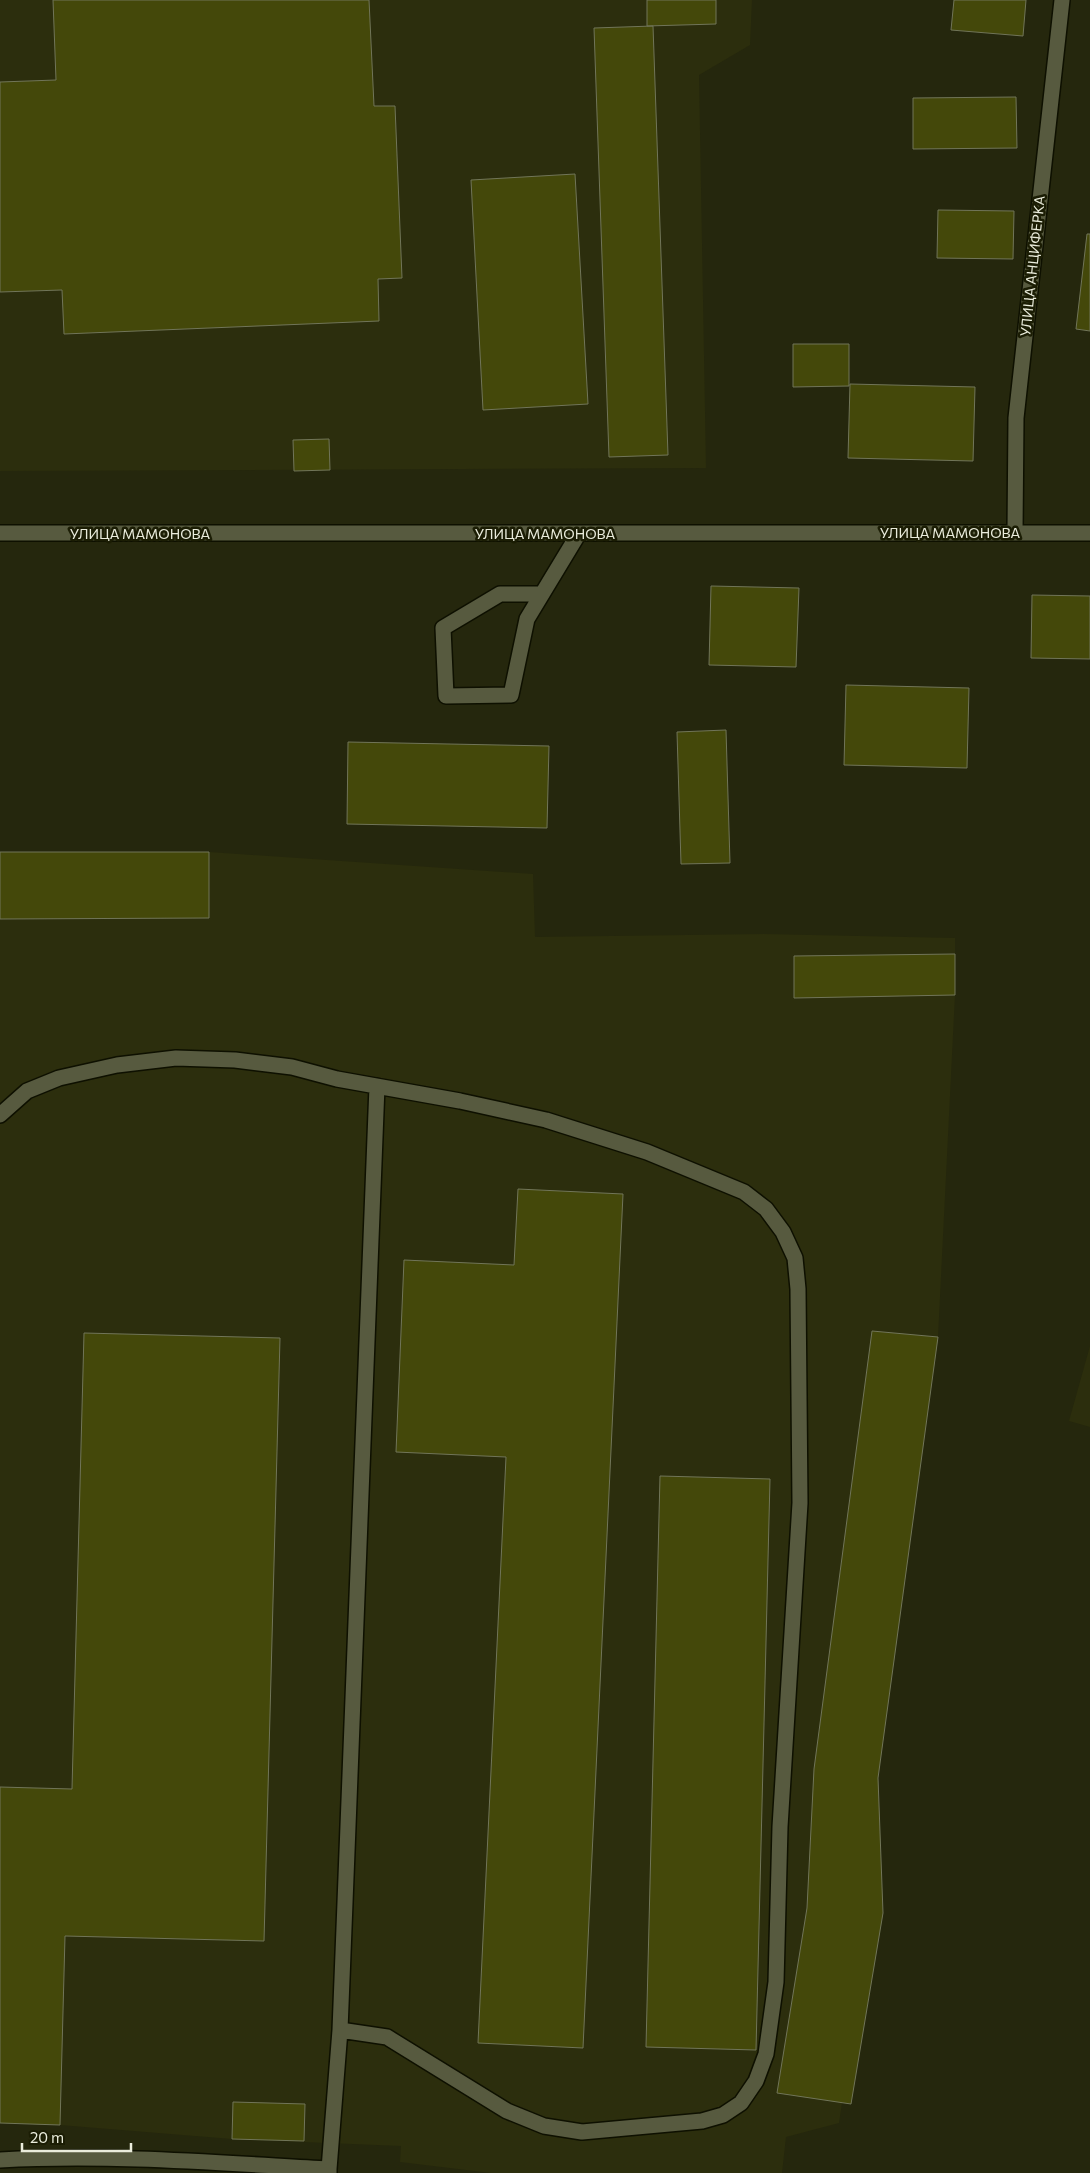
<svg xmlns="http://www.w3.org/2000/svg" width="1090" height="2173" font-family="Commissioner,sans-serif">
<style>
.built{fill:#2c2e0d}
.building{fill:#44480a;stroke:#717559}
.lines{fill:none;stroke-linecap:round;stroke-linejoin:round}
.minor-casing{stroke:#0e1000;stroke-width:18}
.minor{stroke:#575a3f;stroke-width:15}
.labels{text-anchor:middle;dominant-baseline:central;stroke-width:5;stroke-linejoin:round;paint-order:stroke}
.street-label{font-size:14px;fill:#eaecdc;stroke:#1b1d04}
</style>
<rect width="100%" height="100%" fill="#25270d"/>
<path class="built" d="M 0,0 L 752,0 L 750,45 L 699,75 L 706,468 L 0,471 Z
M 0,852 L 209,852 L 533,874 L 535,937 L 764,934 L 955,938 L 955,995 L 938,1337 L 878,1778 L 883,1913 L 851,2104 L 842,2103 L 839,2123 L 786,2137 L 782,2173 L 491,2173 L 400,2162 L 401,2146 L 232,2139 L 60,2125 L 0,2123 Z
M 1090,1346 L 1090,1427 L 1069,1421 Z"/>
<path class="building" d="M 53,0 L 369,0 L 374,106 L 395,106 L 402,278 L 378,279 L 379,321 L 64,334 L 62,290 L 0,292 L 0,82 L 56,80 Z
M 647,0 L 716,0 L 716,24 L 647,26 Z
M 954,0 L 1026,0 L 1023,36 L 951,30 Z
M 653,26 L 668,455 L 609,457 L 594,28 Z
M 1016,97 L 1017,148 L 913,149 L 913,98 Z
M 575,174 L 588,404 L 483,410 L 471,180 Z
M 938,210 L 1014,211 L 1013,259 L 937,258 Z
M 1087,234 L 1090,234 L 1090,331 L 1076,329 Z
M 793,344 L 849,344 L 849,386 L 793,387 Z
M 850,384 L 975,387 L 973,461 L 848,458 Z
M 329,439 L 330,470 L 294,471 L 293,440 Z
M 711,586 L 799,588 L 796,667 L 709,665 Z
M 1032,595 L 1090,596 L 1090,659 L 1031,658 Z
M 846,685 L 969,688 L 967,768 L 844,765 Z
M 726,730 L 730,863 L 681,864 L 677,732 Z
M 348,742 L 549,746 L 547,828 L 347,824 Z
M 0,852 L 209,852 L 209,918 L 0,919 Z
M 955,954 L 955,995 L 794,998 L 794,956 Z
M 518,1189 L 623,1194 L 583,2048 L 478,2043 L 506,1457 L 396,1452 L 404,1260 L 514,1265 Z
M 872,1331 L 938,1337 L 878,1778 L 883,1913 L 851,2104 L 777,2093 L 807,1908 L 814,1769 Z
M 84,1333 L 280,1338 L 264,1941 L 65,1936 L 60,2125 L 0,2123 L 0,1787 L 72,1789 Z
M 660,1476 L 770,1479 L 756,2050 L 646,2047 Z
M 233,2102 L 305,2104 L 304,2141 L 232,2139 Z"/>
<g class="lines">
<defs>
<path id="minor" d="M 1015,532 L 1016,418 L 1062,0
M 0,533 L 1090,533
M 542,594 L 500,594 L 443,628 L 446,696 L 511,695 L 527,619 L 579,533
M 0,1115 L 27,1091 L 59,1078 L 117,1065 L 176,1058 L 235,1060 L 292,1067 L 337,1079 L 460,1101 L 546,1120 L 647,1152 L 744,1192 L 766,1209 L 783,1232 L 795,1258 L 798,1289 L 800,1503 L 780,1827 L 776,1982 L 766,2054 L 756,2081 L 741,2103 L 723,2115 L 702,2121 L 582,2132 L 544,2126 L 507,2111 L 387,2037 L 340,2030
M 0,2160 C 110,2154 220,2163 329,2169 L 329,2173
M 329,2169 L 340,2030 L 377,1086"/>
</defs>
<use href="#minor" class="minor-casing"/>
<use href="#minor" class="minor"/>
</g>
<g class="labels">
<g class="street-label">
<text transform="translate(1032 266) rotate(-84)">УЛИЦА АНЦИФЕРКА</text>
<text x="950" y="532">УЛИЦА МАМОНОВА</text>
<text x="140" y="533">УЛИЦА МАМОНОВА</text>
<text x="545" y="533">УЛИЦА МАМОНОВА</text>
</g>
</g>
<path d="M22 2143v8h109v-8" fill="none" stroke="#eaecdc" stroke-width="2.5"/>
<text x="30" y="2143" font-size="15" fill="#eaecdc" stroke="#1b1d04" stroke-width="4" paint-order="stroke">20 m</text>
</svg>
